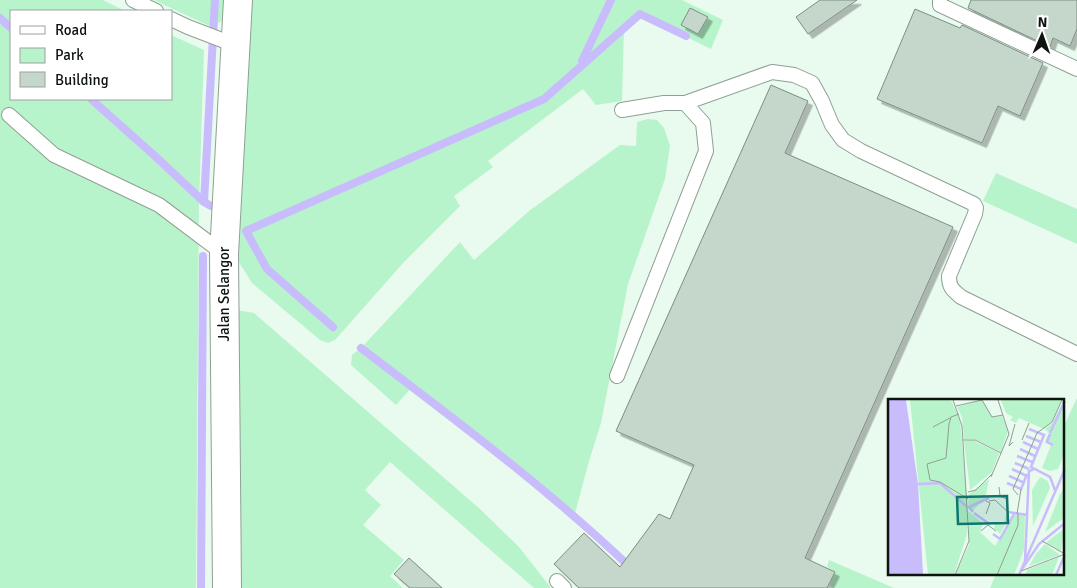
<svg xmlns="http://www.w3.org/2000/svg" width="1077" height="588" font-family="Signika,sans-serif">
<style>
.green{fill:#b8f4cb}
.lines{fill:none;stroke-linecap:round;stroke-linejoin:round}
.stream{stroke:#c8bcfd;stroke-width:8}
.building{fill:#c5d6ca;stroke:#7d8d82;filter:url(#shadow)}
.lane-casing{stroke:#909f94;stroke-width:16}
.street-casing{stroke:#909f94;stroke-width:30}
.lane{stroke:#fff;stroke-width:14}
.street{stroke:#fff;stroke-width:28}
.labels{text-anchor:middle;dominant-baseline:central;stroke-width:4;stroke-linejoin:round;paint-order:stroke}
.street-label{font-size:15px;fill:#0d130f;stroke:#fff}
.inset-river{fill:none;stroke:#c8bcfd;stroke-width:2.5}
.inset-road{fill:none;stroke:#919e95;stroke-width:1}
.view{fill:#0f766e;fill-opacity:0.15;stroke:#0f766e;stroke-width:2.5}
.inset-edge{fill:none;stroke:#0d130f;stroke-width:2.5}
</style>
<defs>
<filter id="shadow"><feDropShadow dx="4.5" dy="4.5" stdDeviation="0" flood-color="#0004"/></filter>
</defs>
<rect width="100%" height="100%" fill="#e9faee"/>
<path class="green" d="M 0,0 L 103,0 L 125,11 L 11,11 L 11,99 L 171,99 L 171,35 L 204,50 L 199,204 L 196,588 L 0,588 Z
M 154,0 L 224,0 L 224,19 C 219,23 214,27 207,25 Z
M 247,0 L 682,0 L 723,20 L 711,49 L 640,14 L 624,27 L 622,101 L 596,105 L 583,89 L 488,161 L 493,167 L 454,196 L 460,206 L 404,262 L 335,340 L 328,343 L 320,340 L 252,283 L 240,264 L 236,250 Z
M 648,119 L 657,120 L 664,128 L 670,146 L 665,179 L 628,284 L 601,423 L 589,461 L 574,517 L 527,476 L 412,387 L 396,405 L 351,365 L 352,355 L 361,348 L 460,242 L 474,260 L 529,211 L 620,145 L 636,146 L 637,122 Z
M 996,173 L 1077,209 L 1077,244 L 983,201 Z
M 236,310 L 254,313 L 480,509 L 519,547 L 551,588 L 534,588 L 390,462 L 365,490 L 381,505 L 363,525 L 404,560 L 390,576 L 403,588 L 240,588 Z
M 1077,398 L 1077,588 L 990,588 L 996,574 L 1063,574 L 1063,428 Z
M 829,560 L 894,588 L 834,588 L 829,585 L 835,572 L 827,567 Z"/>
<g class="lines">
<path class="stream" d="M 0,18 L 11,28
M 582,61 L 611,0
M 91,99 L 156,157 L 204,202 L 211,206
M 204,202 L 215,0
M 333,327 L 267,269 L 246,231 L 544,99 L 640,14 L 686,36
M 361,348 C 453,418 547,488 631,568
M 201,588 L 203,256"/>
</g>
<path class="building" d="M 820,0 L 857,0 L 808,34 L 796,17 Z
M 971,0 L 1077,0 L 1077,29 L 1070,46 L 1053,38 L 1050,47 L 968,8 Z
M 690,8 L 708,17 L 698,34 L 681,25 Z
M 915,9 L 960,28 L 962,25 L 1043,63 L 1020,116 L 998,106 L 982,143 L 877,99 Z
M 771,85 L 808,101 L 785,153 L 953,227 L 805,558 L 835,572 L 827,588 L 579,588 L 554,564 L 584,533 L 620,567 L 659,514 L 670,519 L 694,465 L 616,431 Z
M 409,558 L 442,588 L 410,588 L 394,574 Z"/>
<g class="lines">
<defs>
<path id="lane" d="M 133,0 L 156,11
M 940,0 L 940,5 L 1077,69
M 171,19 L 188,27 L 235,45
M 685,103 L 772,72 L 794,75 L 812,83 L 822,101 L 832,125 L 843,140 L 861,151 L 974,204 L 976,208 L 975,214 L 949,276 C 949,288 953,290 961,297 L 1077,354
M 9,115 L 54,155 L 159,205 L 224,254
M 617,376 L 706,151 L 703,123 L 685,103 L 664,103 L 622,110
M 557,581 L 564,588"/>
<path id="street" d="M 227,588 L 224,254 L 238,0"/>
</defs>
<use href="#lane" class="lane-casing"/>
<use href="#street" class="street-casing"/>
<use href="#lane" class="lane"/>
<use href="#street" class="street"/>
</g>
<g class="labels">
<g class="street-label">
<text transform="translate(224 294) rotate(-90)">Jalan Selangor</text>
</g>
</g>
<g transform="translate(888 399)">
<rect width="176" height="176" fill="#e9faee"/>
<path d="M 22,1 L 63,1 L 72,21 L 79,99 L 59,89 L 79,100 L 79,135 L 66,176 L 40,176 ZM 94,1 L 104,18 L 114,17 L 120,32 L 113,53 L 86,40 L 76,40 L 74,18 L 69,8 ZM 113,1 L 174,1 L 164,22 L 156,30 L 131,19 L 128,24 L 122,21 L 125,18 L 118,14 ZM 176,1 L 176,55 L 170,70 L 162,72 L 154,69 L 163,46 L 157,43 L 161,34 L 157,30 L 164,24 ZM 84,41 L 111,54 L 104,73 L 82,91 L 76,42 ZM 152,78 L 160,82 L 162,89 L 145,127 L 144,91 ZM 101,80 L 98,96 L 102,99 L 98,98 L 84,113 L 80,109 L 81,95 ZM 176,90 L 176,119 L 157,133 L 172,95 ZM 80,112 L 95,124 L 92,133 L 107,147 L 125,116 L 137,116 L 136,151 L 126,176 L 67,176 L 81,146 ZM 119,115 L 122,118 L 112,135 L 106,129 L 108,123 L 115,125 ZM 176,130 L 173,152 L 158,144 L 166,137 ZM 157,145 L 172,156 L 141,167 L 148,155 ZM 171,158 L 164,176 L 137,176 L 139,171 Z" fill="#b8f4cb"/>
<path d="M 0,1 L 18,1 L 30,85 L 35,175 L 39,176 L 0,176 Z" fill="#c8bcfd"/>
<path class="inset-river" d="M 141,30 L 156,36 L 143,68 L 162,78 L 167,91M 162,34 L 177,2M 162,35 L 159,43 L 165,46M 138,37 L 153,43M 135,43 L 150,50M 132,50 L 147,57M 129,57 L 144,63M 127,64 L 141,70M 124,70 L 139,77M 121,77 L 137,84M 119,84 L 133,90 L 139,75M 30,85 L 52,84 L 78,107M 85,113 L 81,108 L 101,99M 120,113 L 140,116M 86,114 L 100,124M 105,135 L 112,140 L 126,115M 137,162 L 141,72 L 146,70M 134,170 L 151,145 L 177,124M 131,176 L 177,70M 168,176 L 177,156"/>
<path class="inset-road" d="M 65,1 L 74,27 L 81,142 L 67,176M 94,1 L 104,18 L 115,16M 68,7 L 94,1M 71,15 L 63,18 L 61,25 L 58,59 L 39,65 L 42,81 L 52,83 L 80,100M 45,28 L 62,19M 75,41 L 87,41 L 113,54M 134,41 L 141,24M 125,43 L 121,47 L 127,25M 103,78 L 121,35 L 110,1M 111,88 L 112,97 L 119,100M 80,93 L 88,91 L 104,75M 130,96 L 125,90 L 149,34 L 164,23 L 174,1M 98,102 L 102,104 L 98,115M 101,102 L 107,101 L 120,113M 129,115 L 133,90M 93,132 L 100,126 L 108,132M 154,142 L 177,155M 133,172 L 177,155M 109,176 L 130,126 L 130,115"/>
<path class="view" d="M 119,97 L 120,124 L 70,125 L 69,98 Z"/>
<rect width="176" height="176" class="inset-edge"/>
</g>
<rect x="10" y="10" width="162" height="90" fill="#ffffff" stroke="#9ea19f"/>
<rect x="20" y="26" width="25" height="8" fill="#ffffff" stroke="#9ea19f"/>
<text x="55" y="35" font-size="15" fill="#0d130f">Road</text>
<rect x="20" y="48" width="25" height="15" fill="#b8f4cb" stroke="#9ea19f"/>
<text x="55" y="60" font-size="15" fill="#0d130f">Park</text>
<rect x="20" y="72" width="25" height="15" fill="#c5d6ca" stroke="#9ea19f"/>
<text x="55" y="85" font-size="15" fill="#0d130f">Building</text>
<g transform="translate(1042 35) rotate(2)" stroke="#ffffff" stroke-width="4" paint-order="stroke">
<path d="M0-4L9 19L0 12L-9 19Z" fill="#0d130f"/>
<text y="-8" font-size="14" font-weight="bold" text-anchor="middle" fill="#0d130f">N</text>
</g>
</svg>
